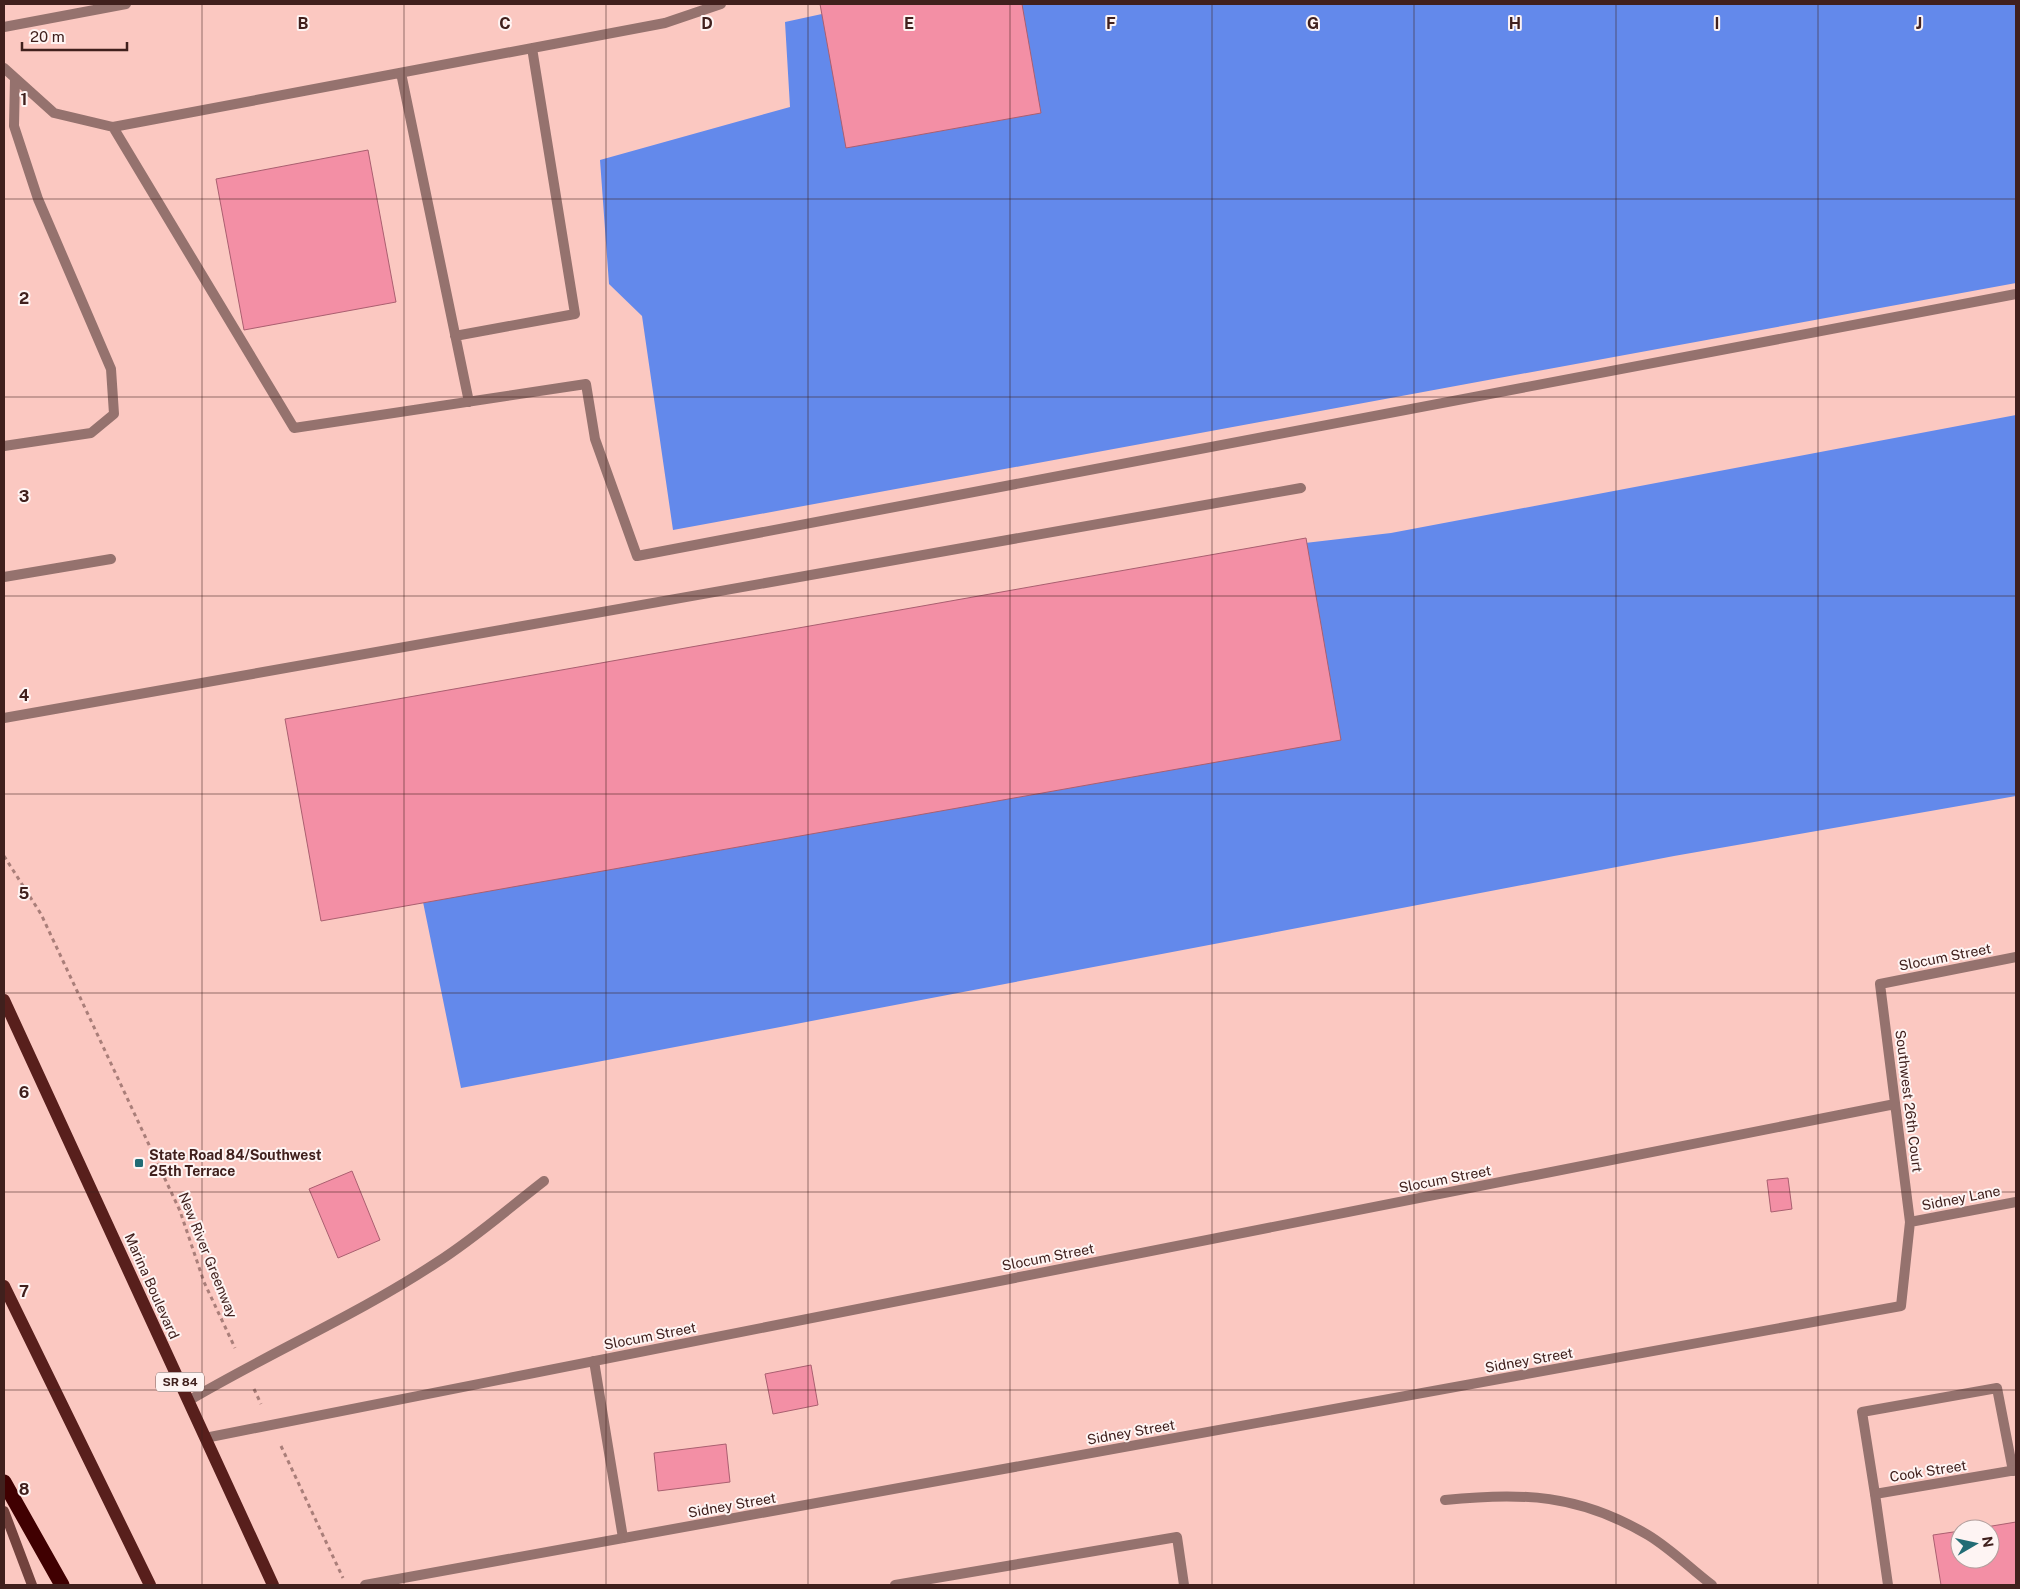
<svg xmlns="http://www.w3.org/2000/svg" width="2020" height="1589" font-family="'Public Sans',sans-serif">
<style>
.water{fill:#6389eb}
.building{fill:#f38fa5;stroke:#aa5f70}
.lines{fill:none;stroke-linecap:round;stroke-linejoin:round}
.path{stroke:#a97e79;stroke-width:3;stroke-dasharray:4 4;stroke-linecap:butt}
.lane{stroke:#95726e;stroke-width:10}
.street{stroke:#95726e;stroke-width:10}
.secondary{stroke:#72423d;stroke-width:10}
.primary{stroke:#581f1c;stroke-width:12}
.highway{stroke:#400001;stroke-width:15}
.grid{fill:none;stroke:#40201d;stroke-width:1;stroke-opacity:0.55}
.poi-dot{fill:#226c75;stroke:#fef4f3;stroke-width:2}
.labels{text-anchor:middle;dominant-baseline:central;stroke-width:4;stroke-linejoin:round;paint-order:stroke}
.shield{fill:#fef4f3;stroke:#79605d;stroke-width:1}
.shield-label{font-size:12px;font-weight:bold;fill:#40201d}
.street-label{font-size:14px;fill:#40201d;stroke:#fef4f3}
.poi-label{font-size:14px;font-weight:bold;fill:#40201d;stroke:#fef4f3;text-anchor:start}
.grid-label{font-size:16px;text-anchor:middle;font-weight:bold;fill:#40201d;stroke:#fef4f3;stroke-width:4;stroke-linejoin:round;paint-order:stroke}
</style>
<rect width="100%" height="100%" fill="#fbc8c1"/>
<path class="water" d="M 868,4 L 2016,4 L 2016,283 L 673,530 L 642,316 L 609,284 L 600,160 L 790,107 L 785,22 Z
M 2016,415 L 2016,796 L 1674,856 L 461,1088 L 384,711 L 1305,543 L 1391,533 Z"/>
<path class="building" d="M 820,4 L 1022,4 L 1041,113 L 846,148 Z
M 368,150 L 396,302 L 244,330 L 216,179 Z
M 1306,538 L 1341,740 L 321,921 L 285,719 Z
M 352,1171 L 380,1240 L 338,1258 L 309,1189 Z
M 1788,1178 L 1792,1209 L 1771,1212 L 1767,1180 Z
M 811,1365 L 818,1405 L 773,1414 L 765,1374 Z
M 726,1444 L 730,1482 L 658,1491 L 654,1453 Z
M 2016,1522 L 2016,1585 L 1941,1585 L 1933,1535 L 1960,1531 L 1960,1559 L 1990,1559 L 1990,1529 L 1974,1529 Z"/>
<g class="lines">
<path class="path" d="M 4,856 L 41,914 L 180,1211 L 204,1282 L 235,1348
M 254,1389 L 261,1404
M 281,1446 L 343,1578"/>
<path class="lane" d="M 4,68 L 54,113 L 113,127 L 665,23 L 721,4
M 401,73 L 469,402
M 113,127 L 294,428 L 586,384 L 595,439 L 637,556 L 2016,294
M 455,336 L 575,314 L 532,48
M 4,446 L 91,433 L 114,414 L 111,369 L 38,199 L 14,126 L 15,78
M 4,577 L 111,559
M 594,1361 L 623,1538
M 188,1401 C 269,1353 357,1315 436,1263 C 474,1239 509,1208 544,1181
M 1875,1494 L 1862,1412 L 1997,1388 L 2013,1471
M 1445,1500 C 1522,1492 1579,1494 1648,1535 C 1671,1549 1691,1569 1712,1585
M 895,1585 L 1177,1537 L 1184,1585"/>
<path class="street" d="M 4,27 L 126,4
M 4,718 L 1301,488
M 1910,1222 L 2016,1202
M 205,1438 L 1895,1104
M 365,1585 L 1901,1306 L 1910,1222 L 1880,984 L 2016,957
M 1888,1585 L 1875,1494 L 2016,1470"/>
<path class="secondary" d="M 4,1511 L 32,1585"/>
<path class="primary" d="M 4,1000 L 273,1585
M 4,1286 L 150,1585"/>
<path class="highway" d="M 4,1482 L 62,1585"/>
</g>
<path class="grid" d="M 202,4 L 202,1585M 404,4 L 404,1585M 606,4 L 606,1585M 808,4 L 808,1585M 1010,4 L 1010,1585M 1212,4 L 1212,1585M 1414,4 L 1414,1585M 1616,4 L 1616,1585M 1818,4 L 1818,1585M 4,199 L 2016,199M 4,397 L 2016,397M 4,596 L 2016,596M 4,794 L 2016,794M 4,993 L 2016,993M 4,1192 L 2016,1192M 4,1390 L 2016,1390"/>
<rect class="poi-dot" x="134" y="1158" width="10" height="10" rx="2.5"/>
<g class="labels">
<rect class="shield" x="156" y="1372.5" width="48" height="19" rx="4"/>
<g class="shield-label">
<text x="180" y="1382">SR 84</text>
</g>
<g class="street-label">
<text transform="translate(1945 957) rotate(-11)">Slocum Street</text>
<text transform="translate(1909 1101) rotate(83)">Southwest 26th Court</text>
<text transform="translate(1445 1179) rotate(-11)">Slocum Street</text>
<text transform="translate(1961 1198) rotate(-11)">Sidney Lane</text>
<text transform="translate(208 1255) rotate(68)">New River Greenway</text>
<text transform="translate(1048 1257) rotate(-11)">Slocum Street</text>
<text transform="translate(152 1286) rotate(66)">Marina Boulevard</text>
<text transform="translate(650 1336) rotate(-11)">Slocum Street</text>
<text transform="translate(1529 1360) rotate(-10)">Sidney Street</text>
<text transform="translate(1131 1432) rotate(-10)">Sidney Street</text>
<text transform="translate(1928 1471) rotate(-9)">Cook Street</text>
<text transform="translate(732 1505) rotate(-10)">Sidney Street</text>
</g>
<g class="poi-label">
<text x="149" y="1155">State Road 84/Southwest<tspan x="149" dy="16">25th Terrace</tspan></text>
</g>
</g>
<g class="grid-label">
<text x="303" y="29">B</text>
<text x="505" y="29">C</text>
<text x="707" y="29">D</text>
<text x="909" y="29">E</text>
<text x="1111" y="29">F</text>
<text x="1313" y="29">G</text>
<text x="1515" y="29">H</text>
<text x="1717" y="29">I</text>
<text x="1919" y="29">J</text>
<text x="24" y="105">1</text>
<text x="24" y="304">2</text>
<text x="24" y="502">3</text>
<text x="24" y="701">4</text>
<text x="24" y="899">5</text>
<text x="24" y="1098">6</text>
<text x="24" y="1297">7</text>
<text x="24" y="1495">8</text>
</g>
<rect width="2020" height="1589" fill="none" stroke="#40201d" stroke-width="10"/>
<g transform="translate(1975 1544) rotate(81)"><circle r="24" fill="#fef4f3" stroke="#b29f9d"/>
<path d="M0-4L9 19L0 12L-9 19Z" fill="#226c75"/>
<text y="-8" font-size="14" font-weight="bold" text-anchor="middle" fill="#40201d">N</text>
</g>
<path d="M22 42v8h105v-8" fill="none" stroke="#40201d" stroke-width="2.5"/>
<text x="30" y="42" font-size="15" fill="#40201d" stroke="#fef4f3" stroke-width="4" paint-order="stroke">20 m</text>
</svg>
